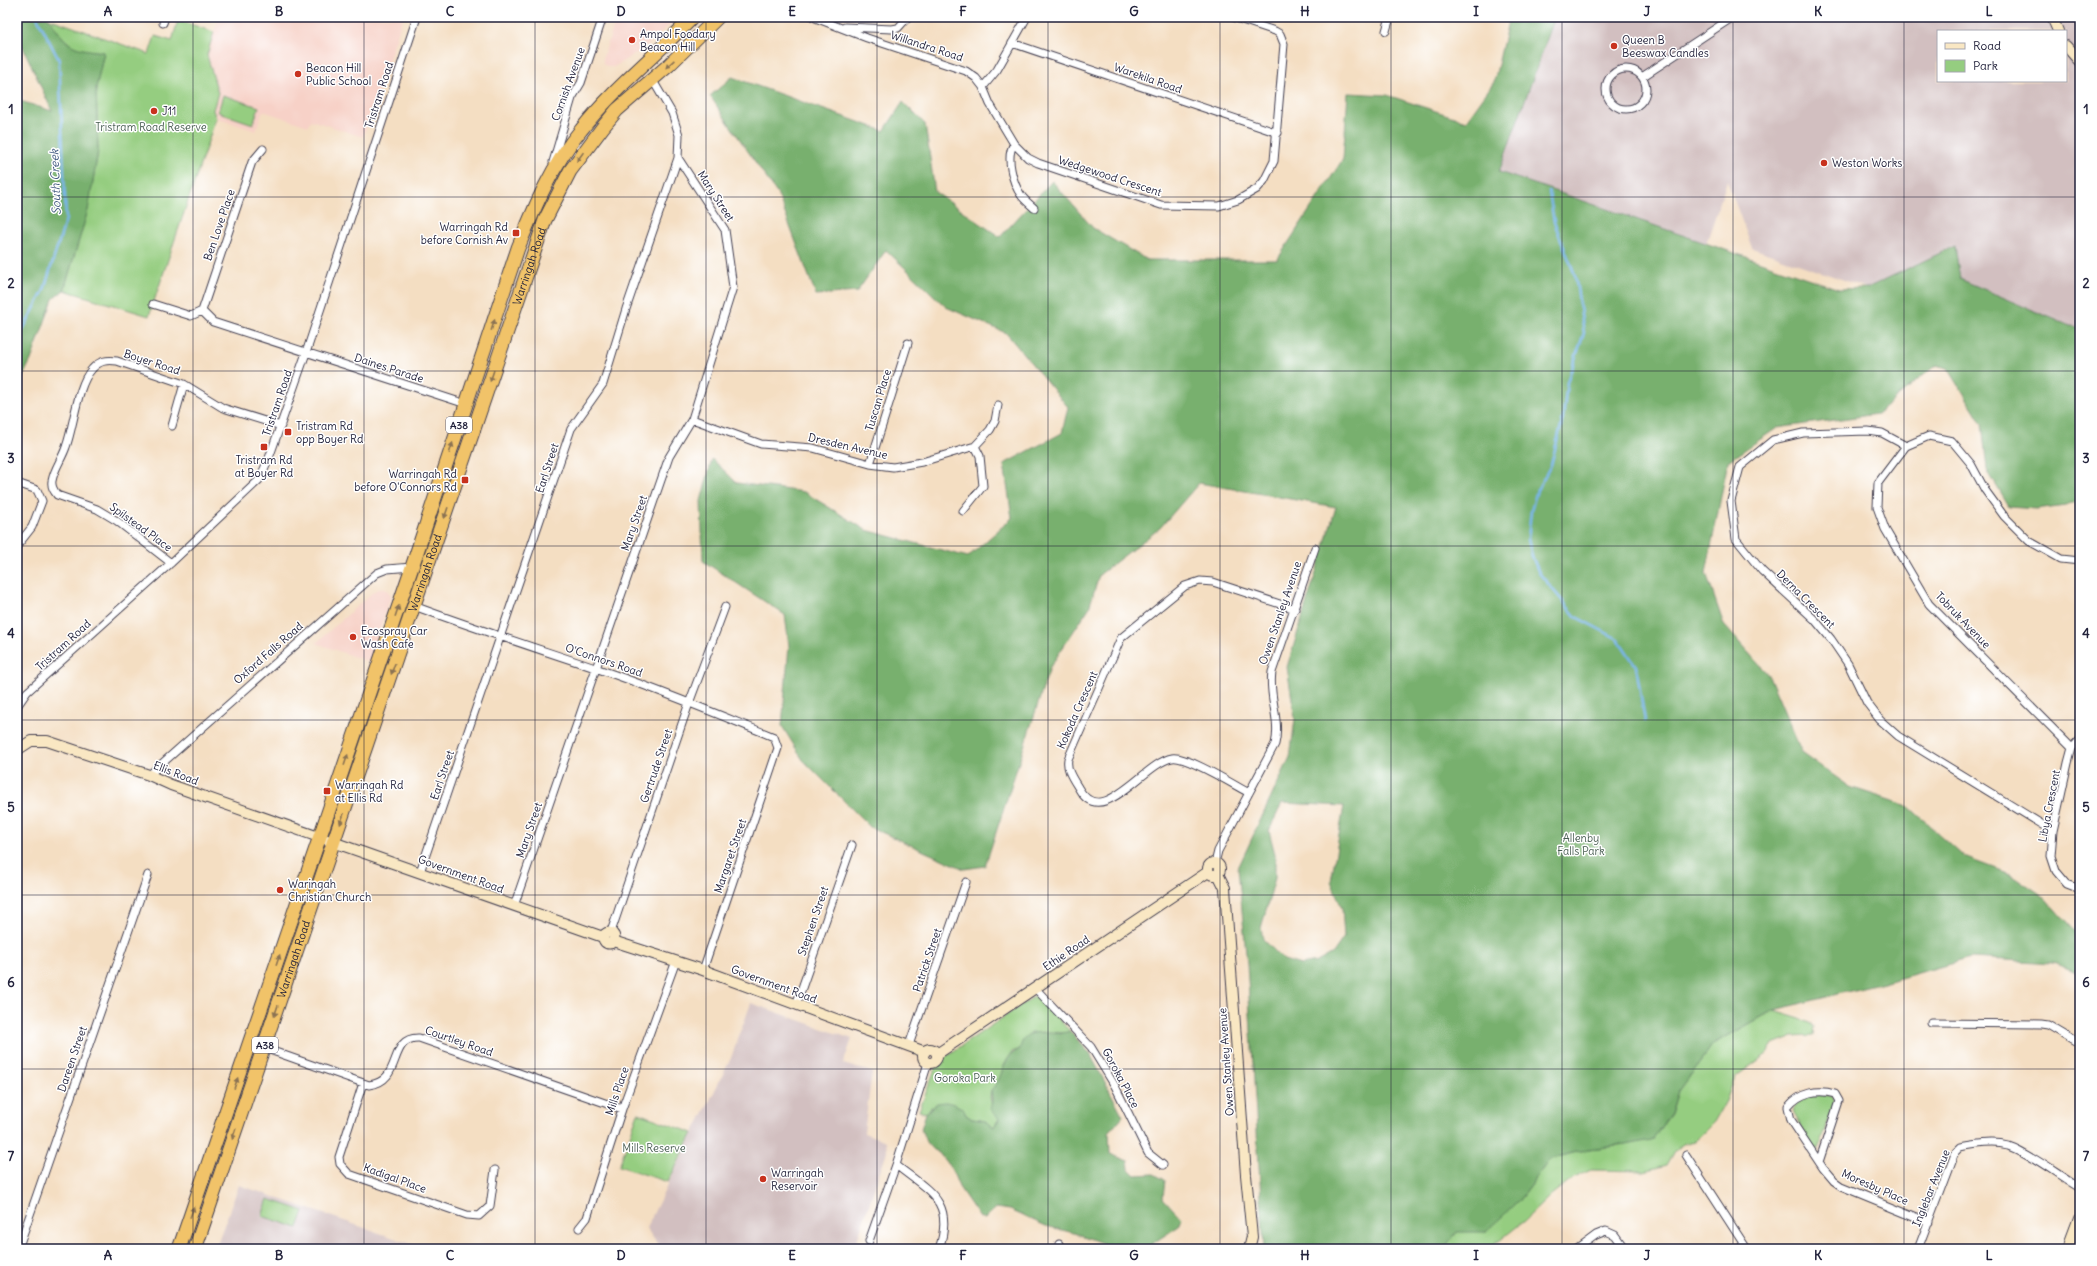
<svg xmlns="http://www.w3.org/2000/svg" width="2097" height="1266" font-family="Delius,sans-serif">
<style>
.built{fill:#f7d1c7}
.industrial{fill:#d2bfc0;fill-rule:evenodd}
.green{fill:#95cd80;stroke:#5c785e}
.forest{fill:#78b06e;stroke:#4d6954;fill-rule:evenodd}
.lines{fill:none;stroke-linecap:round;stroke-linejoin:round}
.stream{stroke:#7ab6ec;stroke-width:2.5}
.street-casing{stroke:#423e4f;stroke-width:9}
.secondary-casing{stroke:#423e4f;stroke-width:12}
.highway-casing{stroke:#423e4f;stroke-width:15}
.street{stroke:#fff;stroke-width:7}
.secondary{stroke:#f9e7c3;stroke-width:10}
.highway{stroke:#f1c369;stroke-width:13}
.oneway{fill:#8a7252}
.grid{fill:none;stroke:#22223b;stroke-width:1;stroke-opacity:0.55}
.poi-dot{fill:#c8321e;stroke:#fff;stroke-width:1.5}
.labels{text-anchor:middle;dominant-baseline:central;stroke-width:3;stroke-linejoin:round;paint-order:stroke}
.shield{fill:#fff;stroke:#646476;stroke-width:1}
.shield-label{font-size:10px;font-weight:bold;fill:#22223b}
.poi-label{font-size:11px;fill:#22223b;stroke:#fff;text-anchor:start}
.street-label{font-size:11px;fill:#22223b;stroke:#fff}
.park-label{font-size:11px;fill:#4a5e53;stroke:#fff}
.water-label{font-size:12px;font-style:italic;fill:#455d82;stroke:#fff}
.neatline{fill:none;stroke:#22223b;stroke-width:1.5}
.grid-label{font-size:13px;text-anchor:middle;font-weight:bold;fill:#22223b}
</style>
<rect width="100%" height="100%" fill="#fff"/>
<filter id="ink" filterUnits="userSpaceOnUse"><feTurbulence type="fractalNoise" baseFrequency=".025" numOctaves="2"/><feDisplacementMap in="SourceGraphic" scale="8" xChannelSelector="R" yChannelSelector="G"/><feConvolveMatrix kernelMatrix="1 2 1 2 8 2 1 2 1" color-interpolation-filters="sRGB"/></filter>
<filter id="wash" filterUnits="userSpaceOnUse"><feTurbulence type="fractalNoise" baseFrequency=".012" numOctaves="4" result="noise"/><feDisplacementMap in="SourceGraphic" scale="16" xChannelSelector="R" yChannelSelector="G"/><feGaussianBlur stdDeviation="0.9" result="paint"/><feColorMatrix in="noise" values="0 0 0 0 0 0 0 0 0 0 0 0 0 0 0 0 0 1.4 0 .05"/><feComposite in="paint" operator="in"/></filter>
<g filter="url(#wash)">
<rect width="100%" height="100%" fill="#f4dec2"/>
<path class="built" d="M 219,17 L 403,17 L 363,137 L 311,120 L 308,126 L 263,111 L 256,131 L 216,118 L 213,110 L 218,93 L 207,55 Z
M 617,17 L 678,17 L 644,48 L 614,67 L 609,67 L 603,64 L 603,57 Z
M 382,588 L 388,591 L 391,596 L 369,662 L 316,643 L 374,591 Z"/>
<path class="industrial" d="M 1555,17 L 2080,17 L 2080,327 L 2070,326 L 1960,279 L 1955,246 L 1867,288 L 1752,248 L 1727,181 L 1706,244 L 1499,172 ZM 1938,31 L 2066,31 L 2066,81 L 1938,81 Z
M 751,1003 L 852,1039 L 843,1064 L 872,1072 L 864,1133 L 886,1141 L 887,1151 L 854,1249 L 661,1249 L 646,1228 L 731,1058 Z
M 239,1185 L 426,1249 L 215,1249 Z"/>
<path class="green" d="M 48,18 L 149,54 L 155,36 L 172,41 L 178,20 L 214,32 L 207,55 L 218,93 L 213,110 L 216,118 L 149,316 L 64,290 L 88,210 L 98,151 L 96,88 L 104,52 L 76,49 L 63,38 Z
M 223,95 L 259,107 L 253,124 L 218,112 Z
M 1036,995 L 1070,1031 C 1060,1035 1054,1031 1044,1032 C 1039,1032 1037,1034 1031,1033 L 1020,1049 L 1012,1052 L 1002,1070 L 1001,1079 L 991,1090 L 990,1097 L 994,1114 L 999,1119 L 994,1127 L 985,1121 L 972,1119 L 966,1115 L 931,1107 L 926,1113 L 919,1111 L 936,1066 L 942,1059 Z
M 1774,1010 L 1800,1018 L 1814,1025 L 1813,1035 L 1793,1036 L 1773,1044 L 1767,1054 L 1735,1077 L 1726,1101 L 1714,1122 L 1695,1141 L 1683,1144 L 1675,1151 L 1667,1165 L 1643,1171 L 1591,1170 L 1573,1178 L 1551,1195 L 1524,1221 L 1489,1249 L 1443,1249 L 1457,1232 L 1517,1203 L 1550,1159 L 1588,1149 L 1626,1145 L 1652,1139 L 1671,1114 L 1678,1091 L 1713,1044 Z
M 1825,1095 L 1833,1096 L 1835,1103 L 1821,1143 L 1818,1150 L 1815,1150 L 1793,1114 L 1792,1110 C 1799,1097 1811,1096 1825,1095 Z
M 638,1113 L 693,1133 L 668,1182 L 619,1166 Z
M 268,1199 L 304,1211 L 298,1228 L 262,1216 Z"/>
<path class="forest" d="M 17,17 L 48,17 C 68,47 69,48 104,52 L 96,88 L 98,151 L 88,210 L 64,290 L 53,299 L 31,360 L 17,388 L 17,100 L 52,111 L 17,34 Z
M 1509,17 L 1555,17 L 1499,172 L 1839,289 L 1867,288 L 1955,246 L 1960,279 L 2070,326 L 2080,327 L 2080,503 L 2036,509 L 2009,507 L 1987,470 L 1982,423 L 1948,368 L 1936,365 L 1877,414 L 1777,428 L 1728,461 L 1706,573 L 1724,625 L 1769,676 L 1802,753 L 1850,787 L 1908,806 L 1964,857 L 2012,875 L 2046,898 L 2080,937 L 2080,973 L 2053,963 L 1971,958 L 1883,983 L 1774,1010 L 1713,1044 L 1678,1091 L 1671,1113 L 1652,1140 L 1626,1145 L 1588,1149 L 1550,1159 L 1517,1203 L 1485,1232 L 1457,1232 L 1443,1249 L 1264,1249 L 1247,964 L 1238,868 L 1290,757 L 1295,719 L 1287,667 L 1336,507 L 1199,483 L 1160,528 L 1099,575 L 1089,608 L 1050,667 L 985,866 L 964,869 L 870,827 L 803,760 L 782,726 L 789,646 L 785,615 L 703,561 L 701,501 L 712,459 L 737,483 L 804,492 L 866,530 L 968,557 L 1012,518 L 1004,464 L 1062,433 L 1068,407 L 1006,333 L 946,307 L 886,250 L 857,292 L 816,295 L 778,195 L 710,96 L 732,77 L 884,131 L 903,102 L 925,124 L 935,192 L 1000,237 L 1052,181 L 1093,228 L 1147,260 L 1277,260 L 1343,159 L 1348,93 L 1387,95 L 1466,121 L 1494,82 ZM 1282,803 L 1344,806 L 1331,881 L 1342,908 L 1344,937 L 1333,953 L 1317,962 L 1301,965 L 1284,960 L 1263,939 L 1261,928 L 1275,878 L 1275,854 L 1269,831 Z
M 1070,1031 L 1090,1054 L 1123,1116 L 1109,1132 L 1110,1154 L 1128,1161 L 1129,1169 L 1135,1175 L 1154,1174 L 1165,1180 L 1163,1198 L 1182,1219 L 1179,1226 L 1144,1249 L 1118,1249 L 1078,1234 L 1046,1226 L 1010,1210 L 995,1208 L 985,1219 L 980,1218 L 959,1187 L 952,1170 L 939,1153 L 932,1149 L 926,1142 L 921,1129 L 926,1113 L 937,1103 L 946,1102 L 954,1104 L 964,1109 L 966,1115 L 972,1119 L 985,1121 L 994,1127 L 999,1119 L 990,1109 L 992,1101 L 991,1090 C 1006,1076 999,1059 1020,1049 C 1025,1021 1051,1039 1070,1031 Z"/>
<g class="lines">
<path class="stream" d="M 1549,192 L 1554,222 L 1575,275 L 1584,333 L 1567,382 L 1563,418 L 1551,465 L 1537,490 L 1531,511 L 1528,539 L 1532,556 L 1539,573 L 1576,617 L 1618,639 L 1636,666 L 1645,721
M 17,341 L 44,290 L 66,219 L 59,60 L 37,17"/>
</g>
</g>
<g filter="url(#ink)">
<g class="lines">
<defs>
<path id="street" d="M 813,17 L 867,38 L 966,71 L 976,78 L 983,87
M 1027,17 L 997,70 L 983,87 L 990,104 L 1014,144 C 1005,156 1013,184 1021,195 C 1024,200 1030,204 1034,208
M 163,23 L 165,17
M 845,27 L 892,29 L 898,28 L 908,17
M 1386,31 L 1390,17
M 1012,43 L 1278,133
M1606 89a20 20 0 1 1 40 0a20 20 0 1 1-40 0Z
M 1642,77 L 1733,17
M 1014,144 L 1028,158 L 1038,163 L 1161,205 L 1219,206 L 1238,200 L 1257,189 L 1264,181 L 1274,161 L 1284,44 L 1280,34 L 1275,31 L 1233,17
M 553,162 L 572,98 L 581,83 L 603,17
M 153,304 L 191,316 L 202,311 L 213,322 L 466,404
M 202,311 L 252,162 L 263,149
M 692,419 L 761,444 L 813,448 L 870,464 L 893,467 L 922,462 L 975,446 L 990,430 L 995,421 L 998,405
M 172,426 L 184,384
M 1906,446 L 1882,433 L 1868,431 L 1803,433 L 1773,440 L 1740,467 L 1731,501 L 1736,539 L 1762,571 L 1815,620 L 1831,639 L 1848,664 L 1867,703 L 1880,720 L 1898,736 L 2053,831
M 870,464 L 908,343
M 17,483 L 37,490 L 42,501 L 32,527 L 17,546
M 963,511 L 983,486 L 980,456 L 975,446
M 171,563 L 117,521 L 97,509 L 57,495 C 54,491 51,487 52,481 C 54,469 62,459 66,447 C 74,426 77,385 92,369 C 100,360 107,360 117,361 L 184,384 L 223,408 L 281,426
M 414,606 C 476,629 539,649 601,670 C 660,690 717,714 774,737 L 778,748 L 703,970
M 18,705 L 27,692 L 171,563 L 259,480 L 269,458 L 306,353 L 417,17
M 2080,740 L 2072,748 L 2068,763 L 2053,831 L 2051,856 L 2056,871 L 2067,884 L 2080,889
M 2072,748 L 1929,604 L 1885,529 L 1877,507 L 1878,483 L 1906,446 L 1929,436 L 1952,441 L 1971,464 L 1985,490 L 2004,516 L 2029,541 L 2061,559 L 2080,561
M 149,775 L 377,573 L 387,569 L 412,567
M 1249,793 C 1234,785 1186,755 1172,758 C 1144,763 1102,830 1079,789 C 1073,779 1066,770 1068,759 L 1121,638 L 1185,586 L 1200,581 L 1213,582 L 1295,609
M 1215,863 L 1218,851 L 1275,744 C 1281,720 1268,696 1272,672 L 1315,548
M 420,872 L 571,429 L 603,384 L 626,309 L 678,158 L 679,135 L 672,113 L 652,79
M 514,906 L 669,457 L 692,419 L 733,287 L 725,230 L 678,158
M 611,932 L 688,706 L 725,607
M 1035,988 L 1091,1047 L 1115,1086 L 1148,1153 L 1163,1165
M 796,1005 L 852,845
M 1931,1023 L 2041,1024 L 2048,1025 L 2080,1044
M 909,1045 L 966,882
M 264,1048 L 369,1085 C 404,1081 387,1037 419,1038 L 622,1109
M 363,1083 L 339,1157 L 340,1164 L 349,1174 L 467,1215 L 479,1216 L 490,1206 L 495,1170
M 1686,1155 L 1747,1249
M 1819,1162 L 1839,1101 L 1835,1094 C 1818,1089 1800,1092 1788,1107 L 1791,1120 L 1823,1168 L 1834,1181 L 1841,1186 L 1929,1222
M 896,1165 C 930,1192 955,1201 939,1249
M 579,1228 L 587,1218 L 622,1109 L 676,961
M 869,1241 L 896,1165 L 928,1063
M 1059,1244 L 1061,1249
M 18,1249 L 148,875
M 1577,1249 L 1596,1235 L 1606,1231 L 1615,1235 L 1625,1249
M 1918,1249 L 1954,1154 L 1961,1147 C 1976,1144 1993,1141 2008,1145 C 2027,1151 2061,1177 2080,1188"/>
<path id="secondary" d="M 2052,17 L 2058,31
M 2066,46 L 2080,62
M 17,750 L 31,741 L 47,741 L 149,775 L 171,785 L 603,937
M1208 869a6 6 0 1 1 12 0a6 6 0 1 1-12 0Z
M 1218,874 L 1225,888 L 1246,1175 L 1252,1237 L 1249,1249
M603.5 938a5.5 5.5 0 1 1 11 0a5.5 5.5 0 1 1-11 0Z
M 613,941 L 703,970 L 925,1052
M923 1056a7 7 0 1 1 14 0a7 7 0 1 1-14 0Z
M 937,1054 L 1208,872
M 2068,1249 L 2080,1217"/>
<g id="highway">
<path d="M 179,1249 L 412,567 L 518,248 C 535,206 552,165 581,130 C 614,88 656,55 693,17"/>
<path id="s1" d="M 195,1249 L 545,220 L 570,171 L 603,127 L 617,110 L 669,65 L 718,17"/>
</g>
</defs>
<use href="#street" class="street-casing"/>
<use href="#secondary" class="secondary-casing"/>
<use href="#highway" class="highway-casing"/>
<use href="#street" class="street"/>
<use href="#secondary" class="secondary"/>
<use href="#highway" class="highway"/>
</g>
<defs><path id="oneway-solid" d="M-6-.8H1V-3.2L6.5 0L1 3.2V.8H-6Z"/></defs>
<g class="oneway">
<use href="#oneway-solid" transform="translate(670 64) rotate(137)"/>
<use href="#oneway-solid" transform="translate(580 157) rotate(125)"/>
<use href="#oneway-solid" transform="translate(493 325) rotate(-72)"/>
<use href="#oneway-solid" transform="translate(492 376) rotate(109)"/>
<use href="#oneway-solid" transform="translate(451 448) rotate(-72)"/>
<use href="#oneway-solid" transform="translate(446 513) rotate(109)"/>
<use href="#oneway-solid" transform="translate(397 611) rotate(-71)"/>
<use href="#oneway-solid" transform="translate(393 669) rotate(109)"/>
<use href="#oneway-solid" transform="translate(346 760) rotate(-71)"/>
<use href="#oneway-solid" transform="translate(342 819) rotate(109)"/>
<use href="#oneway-solid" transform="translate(278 960) rotate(-71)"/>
<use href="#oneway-solid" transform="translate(276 1011) rotate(109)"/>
<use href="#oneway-solid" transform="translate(236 1083) rotate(-71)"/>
<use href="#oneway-solid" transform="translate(234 1134) rotate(109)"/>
<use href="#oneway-solid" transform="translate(192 1212) rotate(-71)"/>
</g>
</g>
<path class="grid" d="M 193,17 L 193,1249M 364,17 L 364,1249M 535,17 L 535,1249M 706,17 L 706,1249M 877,17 L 877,1249M 1048,17 L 1048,1249M 1220,17 L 1220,1249M 1391,17 L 1391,1249M 1562,17 L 1562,1249M 1733,17 L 1733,1249M 1904,17 L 1904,1249M 17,197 L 2080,197M 17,371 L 2080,371M 17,546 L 2080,546M 17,720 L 2080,720M 17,895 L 2080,895M 17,1069 L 2080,1069"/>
<g class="poi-dot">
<circle cx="632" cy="40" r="4"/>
<circle cx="1614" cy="46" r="4"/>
<circle cx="298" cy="74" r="4"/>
<circle cx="154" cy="111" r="4"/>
<circle cx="1824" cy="163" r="4"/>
<rect x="512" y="229" width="8" height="8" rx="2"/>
<rect x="284" y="428" width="8" height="8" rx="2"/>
<rect x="260" y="443" width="8" height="8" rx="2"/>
<rect x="461" y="476" width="8" height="8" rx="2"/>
<circle cx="353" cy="637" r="4"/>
<rect x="323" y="787" width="8" height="8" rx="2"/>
<circle cx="280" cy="890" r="4"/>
<circle cx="763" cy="1179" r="4"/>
</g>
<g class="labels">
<g class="shield">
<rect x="446" y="417" width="26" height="16" rx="3"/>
<rect x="252" y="1037" width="26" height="16" rx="3"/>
</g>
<g class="shield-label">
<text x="459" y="425">A38</text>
<text x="265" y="1045">A38</text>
</g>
<g class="poi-label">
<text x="640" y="34">Ampol Foodary<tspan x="640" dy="13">Beacon Hill</tspan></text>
<text x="1622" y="40">Queen B<tspan x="1622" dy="13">Beeswax Candles</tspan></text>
<text x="306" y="68">Beacon Hill<tspan x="306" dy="13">Public School</tspan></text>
<text x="162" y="111">J11</text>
<text x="1832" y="163">Weston Works</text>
<text x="508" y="227" text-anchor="end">Warringah Rd<tspan x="508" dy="13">before Cornish Av</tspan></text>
<text x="296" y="426">Tristram Rd<tspan x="296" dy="13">opp Boyer Rd</tspan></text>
<text x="264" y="460" text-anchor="middle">Tristram Rd<tspan x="264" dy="13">at Boyer Rd</tspan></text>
<text x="457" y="474" text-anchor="end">Warringah Rd<tspan x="457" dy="13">before O'Connors Rd</tspan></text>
<text x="361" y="631">Ecospray Car<tspan x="361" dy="13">Wash Cafe</tspan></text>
<text x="335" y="785">Warringah Rd<tspan x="335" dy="13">at Ellis Rd</tspan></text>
<text x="288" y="884">Waringah<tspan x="288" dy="13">Christian Church</tspan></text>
<text x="771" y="1173">Warringah<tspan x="771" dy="13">Reservoir</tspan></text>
</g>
<g class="street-label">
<text transform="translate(927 46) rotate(18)">Willandra Road</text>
<text transform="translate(1148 78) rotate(19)">Warekila Road</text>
<text transform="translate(568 84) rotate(-70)">Cornish Avenue</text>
<text transform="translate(379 95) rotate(-72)">Tristram Road</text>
<text transform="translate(1110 176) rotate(18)">Wedgewood Crescent</text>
<text transform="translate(716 196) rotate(57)">Mary Street</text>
<text transform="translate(219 225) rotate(-71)">Ben Love Place</text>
<text stroke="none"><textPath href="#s1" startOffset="1038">Warringah Road</textPath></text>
<text transform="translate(152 362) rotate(18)">Boyer Road</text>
<text transform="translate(389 368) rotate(18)">Daines Parade</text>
<text transform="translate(878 400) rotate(-73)">Tuscan Place</text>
<text transform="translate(277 403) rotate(-71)">Tristram Road</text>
<text transform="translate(848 446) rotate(13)">Dresden Avenue</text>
<text transform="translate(547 468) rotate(-72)">Earl Street</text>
<text transform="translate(634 523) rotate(-71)">Mary Street</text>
<text transform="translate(141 527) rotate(36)">Spilstead Place</text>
<text stroke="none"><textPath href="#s1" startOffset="714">Warringah Road</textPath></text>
<text transform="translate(1806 599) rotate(45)">Derna Crescent</text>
<text transform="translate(1280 613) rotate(-71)">Owen Stanley Avenue</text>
<text transform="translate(1963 620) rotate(46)">Tobruk Avenue</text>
<text transform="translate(63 645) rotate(-42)">Tristram Road</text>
<text transform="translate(268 653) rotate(-41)">Oxford Falls Road</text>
<text transform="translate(604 660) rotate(19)">O'Connors Road</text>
<text transform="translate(1077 710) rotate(-66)">Kokoda Crescent</text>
<text transform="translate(656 766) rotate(-71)">Gertrude Street</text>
<text transform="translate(176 773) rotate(21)">Ellis Road</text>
<text transform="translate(442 775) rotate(-71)">Earl Street</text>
<text transform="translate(2049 806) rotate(-79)">Libya Crescent</text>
<text transform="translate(529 830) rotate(-71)">Mary Street</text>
<text transform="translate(730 856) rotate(-71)">Margaret Street</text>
<text transform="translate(461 874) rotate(20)">Government Road</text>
<text transform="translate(813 921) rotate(-71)">Stephen Street</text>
<text transform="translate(1066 953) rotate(-34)">Ethie Road</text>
<text stroke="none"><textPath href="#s1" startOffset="306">Warringah Road</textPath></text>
<text transform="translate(927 960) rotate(-71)">Patrick Street</text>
<text transform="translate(774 984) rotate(20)">Government Road</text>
<text transform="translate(459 1041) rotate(19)">Courtley Road</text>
<text transform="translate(72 1059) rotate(-71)">Dareen Street</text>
<text transform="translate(1226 1062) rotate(-94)">Owen Stanley Avenue</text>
<text transform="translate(1121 1078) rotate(62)">Goroka Place</text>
<text transform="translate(617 1091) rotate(-71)">Mills Place</text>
<text transform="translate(395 1178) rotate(20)">Kadigal Place</text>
<text transform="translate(1875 1187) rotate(24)">Moresby Place</text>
<text transform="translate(1931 1188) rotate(-68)">Inglebar Avenue</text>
</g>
<g class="park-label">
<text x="151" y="127">Tristram Road Reserve</text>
<text x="1581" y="838">Allenby<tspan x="1581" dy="13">Falls Park</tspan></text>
<text x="965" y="1078">Goroka Park</text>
<text x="654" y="1148">Mills Reserve</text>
</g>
<g class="water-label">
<text transform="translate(55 182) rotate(-92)">South Creek</text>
</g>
</g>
<rect width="2097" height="1266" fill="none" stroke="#fff" stroke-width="44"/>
<rect x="1937" y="30" width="130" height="52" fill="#ffffff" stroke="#a7a7b1"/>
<rect x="1945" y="43" width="20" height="6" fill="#f9e7c3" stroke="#a7a7b1"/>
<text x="1973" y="50" font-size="12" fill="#22223b">Road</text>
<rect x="1945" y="60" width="20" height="12" fill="#95cd80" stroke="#a7a7b1"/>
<text x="1973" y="70" font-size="12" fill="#22223b">Park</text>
<rect x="22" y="22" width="2053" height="1222" class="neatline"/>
<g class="grid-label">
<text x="108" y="16">A</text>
<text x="279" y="16">B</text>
<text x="450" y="16">C</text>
<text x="621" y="16">D</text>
<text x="792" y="16">E</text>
<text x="963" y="16">F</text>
<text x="1134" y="16">G</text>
<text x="1305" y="16">H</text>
<text x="1476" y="16">I</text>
<text x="1647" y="16">J</text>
<text x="1818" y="16">K</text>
<text x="1989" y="16">L</text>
<text x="11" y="114">1</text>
<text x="2086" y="114">1</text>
<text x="11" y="288">2</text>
<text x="2086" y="288">2</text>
<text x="11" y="463">3</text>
<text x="2086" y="463">3</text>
<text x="11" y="638">4</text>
<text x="2086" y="638">4</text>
<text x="11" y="812">5</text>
<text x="2086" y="812">5</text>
<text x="11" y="987">6</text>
<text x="2086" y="987">6</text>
<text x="11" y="1161">7</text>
<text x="2086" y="1161">7</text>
<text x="108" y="1260">A</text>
<text x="279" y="1260">B</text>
<text x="450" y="1260">C</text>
<text x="621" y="1260">D</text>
<text x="792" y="1260">E</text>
<text x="963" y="1260">F</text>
<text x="1134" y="1260">G</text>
<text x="1305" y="1260">H</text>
<text x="1476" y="1260">I</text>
<text x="1647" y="1260">J</text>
<text x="1818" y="1260">K</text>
<text x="1989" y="1260">L</text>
</g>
</svg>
